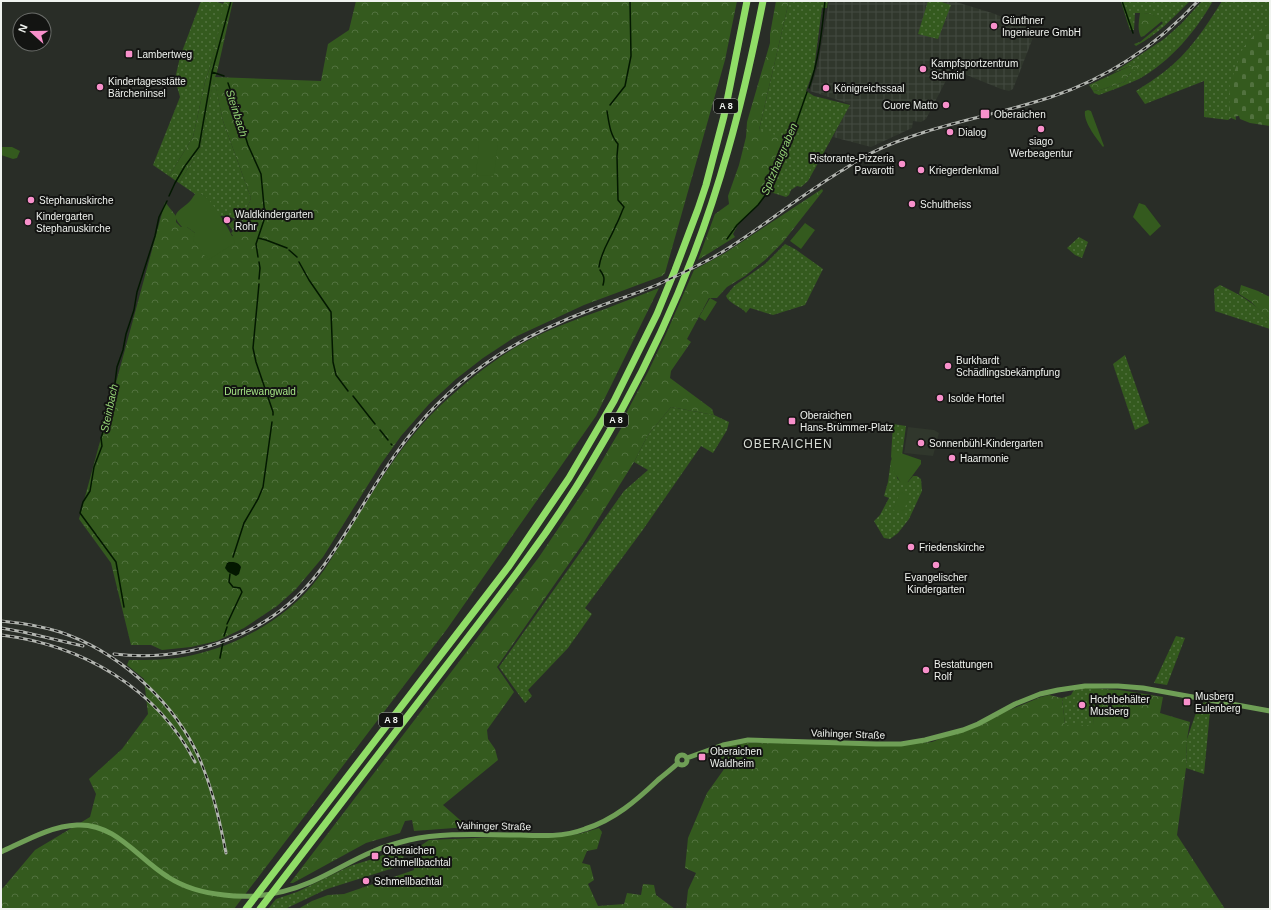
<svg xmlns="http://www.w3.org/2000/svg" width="1271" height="910" font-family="Helvetica,sans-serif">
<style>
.built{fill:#30372c}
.industrial{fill:url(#industrial-grid)}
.grass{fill:url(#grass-dots)}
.forest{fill:url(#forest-crowns)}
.cemetery{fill:url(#cemetery-stones)}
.park{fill:#345a1e}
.water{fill:#031800}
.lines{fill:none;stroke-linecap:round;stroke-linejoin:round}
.stream{stroke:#031800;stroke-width:1.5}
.secondary{stroke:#6f9f56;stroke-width:5}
.highway{stroke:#90dd67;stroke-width:7}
.rail-casing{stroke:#b2b5b0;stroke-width:3}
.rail{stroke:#131412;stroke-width:1.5;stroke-dasharray:4.5;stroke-linecap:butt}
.poi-dot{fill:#f890cb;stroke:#131412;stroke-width:1.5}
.labels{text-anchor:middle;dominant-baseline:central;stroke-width:4;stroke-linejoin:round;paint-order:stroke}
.shield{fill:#131412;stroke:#aeb0ad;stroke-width:1}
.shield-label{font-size:9px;font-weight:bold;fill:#f0f3ef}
.poi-label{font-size:10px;fill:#f0f3ef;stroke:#131412;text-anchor:start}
.park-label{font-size:10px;fill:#a7e687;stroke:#131412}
.street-label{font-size:10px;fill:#f0f3ef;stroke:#131412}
.water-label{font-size:11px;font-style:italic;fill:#96d577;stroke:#131412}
.quarter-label{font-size:12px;letter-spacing:1px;fill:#d6dbd4;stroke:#131412}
</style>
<defs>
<pattern id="industrial-grid" width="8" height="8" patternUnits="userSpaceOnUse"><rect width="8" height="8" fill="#30372c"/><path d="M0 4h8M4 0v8" fill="none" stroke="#444b41"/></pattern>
<pattern id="grass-dots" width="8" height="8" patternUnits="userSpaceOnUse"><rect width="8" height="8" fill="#345a1e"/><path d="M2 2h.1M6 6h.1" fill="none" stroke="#52723f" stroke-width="1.8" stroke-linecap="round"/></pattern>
<pattern id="forest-crowns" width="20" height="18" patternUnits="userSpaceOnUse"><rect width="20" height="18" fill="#345a1e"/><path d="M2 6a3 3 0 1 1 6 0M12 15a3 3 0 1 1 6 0" fill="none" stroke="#52723f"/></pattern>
<pattern id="cemetery-stones" width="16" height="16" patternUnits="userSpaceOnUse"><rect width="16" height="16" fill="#345a1e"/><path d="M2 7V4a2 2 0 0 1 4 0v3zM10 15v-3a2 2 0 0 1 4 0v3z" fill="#52723f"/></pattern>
</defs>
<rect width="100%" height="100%" fill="#292d27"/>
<path class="built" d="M 908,427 L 934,430 L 939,433 L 933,456 L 904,453 Z"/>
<path class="industrial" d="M 829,1 L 953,1 L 992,13 L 1036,30 L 1013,89 L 1009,91 L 1001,89 L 952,69 L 926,119 L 921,122 L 913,121 L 912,128 L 871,147 L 833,137 L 850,104 L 810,91 L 818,65 Z"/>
<path class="grass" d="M 201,1 L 213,1 L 224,4 L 212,61 L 205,82 L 193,137 L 169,176 L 153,165 L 180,97 L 175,79 L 180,57 Z
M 789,1 L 828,1 L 827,8 L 822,8 L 814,69 L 806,91 L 814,96 L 850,105 L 808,181 L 801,187 L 797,186 L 791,190 L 789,195 L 786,197 L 767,191 L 783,154 L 759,130 Z
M 928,1 L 938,1 L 951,5 L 938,39 L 918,34 Z
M 1119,1 L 1190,1 C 1174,17 1157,35 1136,46 L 1134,44 L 1140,42 L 1163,23 C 1155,13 1146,13 1135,13 L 1134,30 L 1130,30 L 1121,2 Z
M 1202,1 L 1213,1 C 1195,32 1171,61 1139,79 C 1126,85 1112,90 1099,95 L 1094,93 L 1093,91 L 1100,90 L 1124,82 L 1131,72 L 1130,66 L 1113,73 L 1164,39 L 1181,24 Z
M 1222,1 L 1270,1 L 1270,29 L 1235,109 L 1236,120 L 1231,118 L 1228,120 L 1204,117 L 1204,81 L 1145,104 L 1136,91 C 1145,85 1155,79 1164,72 C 1188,54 1206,27 1222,1 Z
M 214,77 L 223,121 L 251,198 L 242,221 L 227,216 L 220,216 L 205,197 L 201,194 L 195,194 L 179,183 L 200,149 Z
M 1079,237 L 1088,242 L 1082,258 L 1075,255 L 1067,248 Z
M 785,244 L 795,249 L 823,269 L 805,305 L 773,315 L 750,308 L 746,313 C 741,306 729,304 726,296 L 734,286 L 765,264 Z
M 1220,285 C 1239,294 1256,304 1270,320 L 1270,329 L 1215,311 L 1214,289 Z
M 1125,355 L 1149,423 L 1135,430 L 1113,364 Z
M 671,407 L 714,415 L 729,422 L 727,430 L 713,453 L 701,446 L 642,531 L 585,608 L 592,614 L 568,648 L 528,690 L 532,696 L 525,703 L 499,667 L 624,491 L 648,470 L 634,462 L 648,435 Z
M 893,424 L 906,426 L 902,455 L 893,459 L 891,457 Z
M 891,460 L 900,467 L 896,471 L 897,478 L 902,483 L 908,482 L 913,476 L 917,476 L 921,479 L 922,491 L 909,519 L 898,533 L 890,539 L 884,538 L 874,521 L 880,515 L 889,498 L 884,496 L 888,482 Z
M 1176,636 L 1185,638 L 1167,685 L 1154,683 Z
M 1075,688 L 1094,688 L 1093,725 L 1065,725 L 1062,698 L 1071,695 Z
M 1211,701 L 1204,774 L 1186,768 L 1187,739 L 1198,707 L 1202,703 Z
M 395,848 L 401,848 C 404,855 404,858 403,865 L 327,889 L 285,909 L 268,909 L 276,899 L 297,892 L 350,866 L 379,857 Z"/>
<path class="forest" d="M 224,1 L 233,1 L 217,72 L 215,77 L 321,81 L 328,44 L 349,30 L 356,1 L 737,1 L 725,60 L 665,273 L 662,276 L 584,305 L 515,337 L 483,358 L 456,379 L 429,404 L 401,436 L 381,464 L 323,557 L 296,589 L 277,606 L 244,628 L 217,641 L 191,647 L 162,650 L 151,645 L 131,645 L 111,563 L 79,519 L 165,202 L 176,216 L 176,222 L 181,227 L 187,227 L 195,233 L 233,236 L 231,233 L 233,231 L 228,224 L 236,219 L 242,221 L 251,198 L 223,121 L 214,79 L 200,149 L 179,183 L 169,176 L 193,137 L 205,82 L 212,61 Z
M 776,1 L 789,1 L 759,130 L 789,139 L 767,191 L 758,205 L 739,223 L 733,234 L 735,237 L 698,260 L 715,214 L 729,204 L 728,196 L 739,165 L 746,137 L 747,122 L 770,43 L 770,34 Z
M 1140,13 C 1149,13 1155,14 1162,21 L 1144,36 L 1141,37 C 1137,30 1139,21 1140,13 Z
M 1137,65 L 1139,68 L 1131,72 L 1124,82 L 1100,90 L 1093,91 L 1089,85 L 1130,66 Z
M 822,189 L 823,191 L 783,242 L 765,260 L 745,276 L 727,287 L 717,298 L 709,298 L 687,339 L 691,342 L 671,371 L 670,378 L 712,409 L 714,415 L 671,407 L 648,435 L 634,462 L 584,542 L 497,667 L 514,692 L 487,730 L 488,739 L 495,749 L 498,760 L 443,805 L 468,827 L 414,831 L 412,820 L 405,821 L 400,833 L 366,843 L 293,883 L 290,883 L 539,557 L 589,483 L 623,425 L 622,421 L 648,372 L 666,334 L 694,270 L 725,253 Z
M 1241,285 L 1258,291 L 1270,297 L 1270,320 L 1250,301 L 1239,294 Z
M 659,288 L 596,416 L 447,629 L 234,909 L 1,909 L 1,889 L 3,888 L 35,850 L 90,817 L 96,794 L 89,779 L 122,749 L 148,714 L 144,679 L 127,665 L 129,660 C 150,660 172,660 193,655 C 239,645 289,617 318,578 C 327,567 334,554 342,541 C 372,494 400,443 442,404 C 467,381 494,359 523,343 C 549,329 577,319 605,309 C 623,302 641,295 659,288 Z
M 1094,688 L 1104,689 L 1120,690 L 1163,697 L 1160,713 L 1190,722 L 1187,739 L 1186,768 L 1177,835 L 1225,909 L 298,909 L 312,901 L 328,895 L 344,894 L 414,870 L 413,851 L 429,840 L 521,836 L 552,837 L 579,834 L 599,828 L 602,832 L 597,849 L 587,851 L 582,863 L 590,865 L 594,880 L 588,884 L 598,906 L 624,904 L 627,893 L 641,895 L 643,884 L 654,885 L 656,895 L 675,909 L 686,908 L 688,890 L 696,873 L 685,868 L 688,838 L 707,793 L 727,765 L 716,752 L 730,746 L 745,743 L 904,744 L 932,742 L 1041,697 L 1049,695 L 1062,698 L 1065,725 L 1093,725 Z"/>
<path class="cemetery" d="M 1270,23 L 1270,126 L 1250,123 L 1240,119 L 1239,116 L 1229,117 L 1230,84 L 1243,48 L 1256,33 Z"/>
<path class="park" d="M 1088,110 L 1091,111 L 1104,146 L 1103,147 C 1097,139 1083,122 1085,111 Z
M 479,141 L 498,141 L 494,176 L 476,175 Z
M 2,147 L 12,147 L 20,151 L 17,158 L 13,159 L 1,155 Z
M 195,194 C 197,194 200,194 201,194 C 211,197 232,233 235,243 L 208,260 L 193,240 L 195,233 L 187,227 L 182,227 C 170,215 177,212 187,204 C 190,202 193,197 195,194 Z
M 1139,203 L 1145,205 L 1161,226 L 1150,236 L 1133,217 Z
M 805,223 L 815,230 L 801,249 L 790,241 Z
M 710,298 L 717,302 L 705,321 L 699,317 Z
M 892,450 L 921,460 L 921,464 L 907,483 L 901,483 L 891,467 Z
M 900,492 L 910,496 L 902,514 L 893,510 Z"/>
<path class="water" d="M 229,562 C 235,562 238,562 241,567 L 239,574 L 236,576 L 228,572 L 225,568 L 227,563 Z"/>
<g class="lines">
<path class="stream" d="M 1122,1 L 1133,33
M 212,72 L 224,76
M 228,83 L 235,103 L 248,145 L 261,174 L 265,217 L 256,244 L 258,257
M 809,88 C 819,60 822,30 825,1
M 610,105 L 625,86 L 631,56 L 630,1
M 169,196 L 175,183 L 185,166 L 199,147 L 212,72 L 231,1
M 258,238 L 266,240 L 287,248
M 727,239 L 737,225 L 758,205 L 767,193 L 791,138 L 807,92
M 289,250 L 297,257
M 259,262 L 260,268 L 259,279
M 299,262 L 309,280 L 331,312 L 333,362 L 336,375 L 348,391
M 599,267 C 601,251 610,240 616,225 C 619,220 621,213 624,207 L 618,200 L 617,156 L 618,144 C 610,135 609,123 607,111
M 600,270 C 604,276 605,278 603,285
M 259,284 L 253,348 L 256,362 L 273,412 L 273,415
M 353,396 L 375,424
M 380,430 L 388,440
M 391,444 L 392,445
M 233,557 L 244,523 L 258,499 L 263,487 L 272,422
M 124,607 L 116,562 L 80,513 L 83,502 L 90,491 L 94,467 L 102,446 L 101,438 L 107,420 L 107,408 L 114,391 L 117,367 L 123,350 L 126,334 L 134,310 L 137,292 L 155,236 L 159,217 L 167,201
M 227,624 L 242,592 L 240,588 L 233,587 L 229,582 L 230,574
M 224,636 L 227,627
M 220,658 L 223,642"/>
<path class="secondary" d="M677 760a5 5 0 1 1 10 0a5 5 0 1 1-10 0Z
M 687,758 L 723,745 L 748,740 L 876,744 L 901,744 L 925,740 L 963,730 L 978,724 L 1015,704 L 1040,694 L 1058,690 L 1085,686 L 1118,686 L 1143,688 L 1270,711
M 1,852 C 25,841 51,826 77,825 C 116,823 138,859 168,877 C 185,888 204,893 224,895 C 254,899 283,894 311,882 C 332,873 352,860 374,851 C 385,846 397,843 409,840 C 445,832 483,835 520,835 C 542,836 564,837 585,829 C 614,820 637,800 658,780 C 665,774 672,769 678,763"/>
<path class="highway" d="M 246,909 L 509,566 L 569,478 L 614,401 L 657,314 L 675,270 L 698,209 L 706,185 L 724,116 L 747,1
M 260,909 C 321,829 382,750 443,670 C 472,632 501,595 529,556 C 564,509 594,460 622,409 C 667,327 703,240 728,150 C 742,101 753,51 763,1"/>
<defs>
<path id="rail" d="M 1,621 C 21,623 41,626 60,632 C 116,651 168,696 195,749 C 211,782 219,817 226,853
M 1,628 L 23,632 L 83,646
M 1,635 C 82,645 157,688 195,762
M 114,654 C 190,663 271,635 318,573 C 348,535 369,491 397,452 C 421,418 451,388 485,364 C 517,341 553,324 590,310 C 614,300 640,293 663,282 C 679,275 695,267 710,259 C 732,247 751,233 771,219 C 794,202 817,186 841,171 C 851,165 860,158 869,154 C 927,125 991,117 1051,97 C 1108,78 1157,45 1198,1"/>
</defs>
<use href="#rail" class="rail-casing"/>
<use href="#rail" class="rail"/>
</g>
<g class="poi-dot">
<circle cx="994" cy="26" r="4"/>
<rect x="125" y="50" width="8" height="8" rx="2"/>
<circle cx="923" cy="69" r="4"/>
<circle cx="100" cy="87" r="4"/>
<circle cx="826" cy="88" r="4"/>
<circle cx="946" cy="105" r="4"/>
<rect x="980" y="109" width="10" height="10" rx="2"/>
<circle cx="1041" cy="129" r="4"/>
<circle cx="950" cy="132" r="4"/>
<circle cx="902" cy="164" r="4"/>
<circle cx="921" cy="170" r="4"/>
<circle cx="31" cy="200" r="4"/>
<circle cx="912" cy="204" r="4"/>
<circle cx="227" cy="220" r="4"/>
<circle cx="28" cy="222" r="4"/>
<circle cx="948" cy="366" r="4"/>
<circle cx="940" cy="398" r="4"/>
<rect x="788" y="417" width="8" height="8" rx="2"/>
<circle cx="921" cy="443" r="4"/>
<circle cx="952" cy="458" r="4"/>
<circle cx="911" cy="547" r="4"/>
<circle cx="936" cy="565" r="4"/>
<circle cx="926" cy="670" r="4"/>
<rect x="1183" y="698" width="8" height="8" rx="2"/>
<circle cx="1082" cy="705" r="4"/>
<rect x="698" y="753" width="8" height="8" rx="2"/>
<rect x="371" y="852" width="8" height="8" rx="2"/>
<circle cx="366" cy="881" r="4"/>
</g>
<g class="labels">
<g class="shield">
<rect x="714" y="99" width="24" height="14" rx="3"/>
<rect x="604" y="413" width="24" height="14" rx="3"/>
<rect x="379" y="713" width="24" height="14" rx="3"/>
</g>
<g class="shield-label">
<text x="726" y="106">A 8</text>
<text x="616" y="420">A 8</text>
<text x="391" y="720">A 8</text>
</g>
<g class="poi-label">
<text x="1002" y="20">Günthner<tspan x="1002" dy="12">Ingenieure GmbH</tspan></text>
<text x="137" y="54">Lambertweg</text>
<text x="931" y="63">Kampfsportzentrum<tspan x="931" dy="12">Schmid</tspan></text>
<text x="108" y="81">Kindertagesstätte<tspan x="108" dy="12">Bärcheninsel</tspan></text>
<text x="834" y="88">Königreichssaal</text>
<text x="938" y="105" text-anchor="end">Cuore Matto</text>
<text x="994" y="114">Oberaichen</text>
<text x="958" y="132">Dialog</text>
<text x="1041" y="141" text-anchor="middle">siago<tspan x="1041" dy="12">Werbeagentur</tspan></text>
<text x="894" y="158" text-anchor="end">Ristorante-Pizzeria<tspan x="894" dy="12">Pavarotti</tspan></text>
<text x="929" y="170">Kriegerdenkmal</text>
<text x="39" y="200">Stephanuskirche</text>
<text x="920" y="204">Schultheiss</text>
<text x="235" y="214">Waldkindergarten<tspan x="235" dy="12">Rohr</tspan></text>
<text x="36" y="216">Kindergarten<tspan x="36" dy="12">Stephanuskirche</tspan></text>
<text x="956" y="360">Burkhardt<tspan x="956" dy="12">Schädlingsbekämpfung</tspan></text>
<text x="948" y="398">Isolde Hortel</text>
<text x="800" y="415">Oberaichen<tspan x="800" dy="12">Hans-Brümmer-Platz</tspan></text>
<text x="929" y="443">Sonnenbühl-Kindergarten</text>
<text x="960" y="458">Haarmonie</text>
<text x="919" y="547">Friedenskirche</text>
<text x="936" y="577" text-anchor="middle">Evangelischer<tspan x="936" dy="12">Kindergarten</tspan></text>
<text x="934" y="664">Bestattungen<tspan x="934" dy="12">Rolf</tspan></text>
<text x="1195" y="696">Musberg<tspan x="1195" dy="12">Eulenberg</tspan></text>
<text x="1090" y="699">Hochbehälter<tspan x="1090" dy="12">Musberg</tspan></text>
<text x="710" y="751">Oberaichen<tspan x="710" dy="12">Waldheim</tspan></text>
<text x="383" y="850">Oberaichen<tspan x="383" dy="12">Schmellbachtal</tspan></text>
<text x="374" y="881">Schmellbachtal</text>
</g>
<g class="park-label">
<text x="260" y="391">Dürrlewangwald</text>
</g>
<g class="street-label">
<text transform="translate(848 734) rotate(2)">Vaihinger Straße</text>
<text transform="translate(494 826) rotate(1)">Vaihinger Straße</text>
</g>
<g class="water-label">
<text transform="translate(237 113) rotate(72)">Steinbach</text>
<text transform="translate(779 159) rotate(-67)">Spitzhaugraben</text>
<text transform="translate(109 408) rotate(-78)">Steinbach</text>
</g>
<g class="quarter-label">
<text x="788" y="444">OBERAICHEN</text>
</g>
</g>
<rect width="1271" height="910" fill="none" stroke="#f0f3ef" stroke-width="4"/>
<g transform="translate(32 32) rotate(291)"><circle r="19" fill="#131412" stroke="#6b6d6a"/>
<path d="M0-3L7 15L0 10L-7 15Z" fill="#f890cb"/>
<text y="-6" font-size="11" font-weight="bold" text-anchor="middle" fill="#f0f3ef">N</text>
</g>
</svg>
